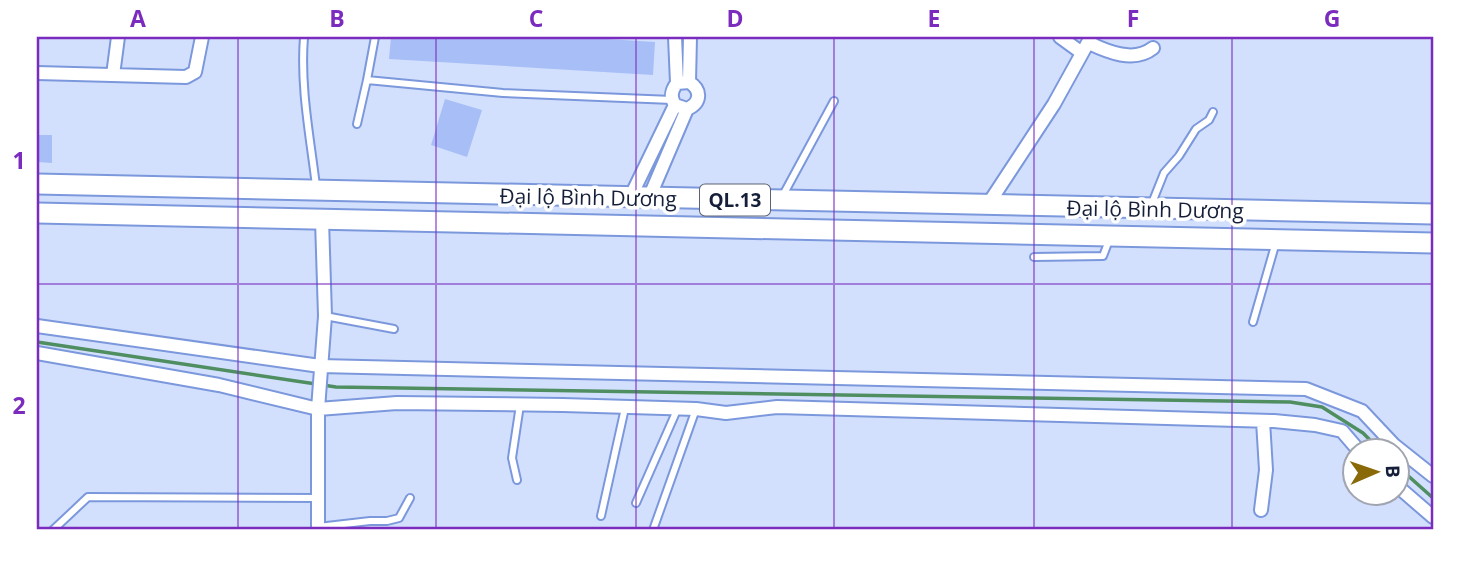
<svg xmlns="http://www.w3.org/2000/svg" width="1470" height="567" font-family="'Open Sans',sans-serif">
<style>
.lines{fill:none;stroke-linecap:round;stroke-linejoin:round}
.stream{stroke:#4e8e60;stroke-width:3.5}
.building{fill:#a7bff6}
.service-casing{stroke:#7c98dc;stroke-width:10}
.minor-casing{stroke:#7c98dc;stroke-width:16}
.trunk-casing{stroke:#7c98dc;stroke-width:23}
.service{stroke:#fff;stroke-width:6}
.minor{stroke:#fff;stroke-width:12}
.trunk{stroke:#fff;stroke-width:19}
.grid{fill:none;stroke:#7b2cbf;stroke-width:2;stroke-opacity:0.55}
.labels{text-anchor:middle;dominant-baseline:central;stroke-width:7;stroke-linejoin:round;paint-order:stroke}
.shield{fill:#fff;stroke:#5b6274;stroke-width:2}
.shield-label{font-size:19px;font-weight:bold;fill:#151f39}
.street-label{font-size:21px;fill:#151f39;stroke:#fff}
.neatline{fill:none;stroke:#7b2cbf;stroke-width:2.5}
.grid-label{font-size:23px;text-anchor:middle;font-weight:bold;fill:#7b2cbf}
</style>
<rect width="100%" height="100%" fill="#d3e0fd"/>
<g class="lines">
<path class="stream" d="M 37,342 L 336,387 L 1290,402 L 1322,407 L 1363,433 L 1382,452
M 1396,465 L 1433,498"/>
</g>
<path class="building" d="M 391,37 L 575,37 L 655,42 L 653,75 L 389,59 Z
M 445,99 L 482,110 L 467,157 L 431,145 Z
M 37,135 L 52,135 L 52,163 L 37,162 Z"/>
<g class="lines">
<defs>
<path id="service" d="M 304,37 C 300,87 310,136 316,186
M 375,37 L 367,80 L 503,93 L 672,100
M 357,124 L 367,80
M 782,197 L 834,101
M 1152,203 L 1164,173 L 1179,156 L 1196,129 L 1209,120 L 1213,112
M 1034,257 L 1103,256 L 1108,243 L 1111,241
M 325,316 L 394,329
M 1253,322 L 1276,242
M 517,480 L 512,458 L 520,405
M 636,503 L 677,410
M 601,516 L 625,408
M 318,527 L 370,521 L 387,521 L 399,518 L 410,498
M 53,530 L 88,497 L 319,498
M 653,530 L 696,409"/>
<path id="minor" d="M 675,37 L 677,83
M 1060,37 L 1082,53
M 1089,43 C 1108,52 1134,63 1153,48
M 37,73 L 186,77 L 195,72 L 202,37
M 113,75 L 118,37
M 689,82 L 677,83 C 671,91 670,97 675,105 L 687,109 C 701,103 702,90 689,82 L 690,37
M 630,198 L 675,105
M 649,198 L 687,109
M 987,206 L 1054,104 L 1091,37
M 37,326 L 320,366 L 1306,389 L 1362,411 L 1394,445 L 1433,476
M 37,353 L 219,385 L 318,409 L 397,403 L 563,405 L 696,409 L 726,413 L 777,407 L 1274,421 L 1315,425 L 1342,431 L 1360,452
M 1396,485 L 1433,517
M 1261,510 L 1266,470 L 1263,421
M 318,530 L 318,409 L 325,316 L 322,220"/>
<path id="trunk" d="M 37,184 L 1433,214
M 37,213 L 1433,243"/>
</defs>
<use href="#service" class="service-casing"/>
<use href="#minor" class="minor-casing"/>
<use href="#trunk" class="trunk-casing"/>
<use href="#service" class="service"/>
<use href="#minor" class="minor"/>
<use href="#trunk" class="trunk"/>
</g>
<path class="grid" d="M 238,37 L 238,530M 436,37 L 436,530M 636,37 L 636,530M 834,37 L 834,530M 1034,37 L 1034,530M 1232,37 L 1232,530M 37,284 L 1433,284"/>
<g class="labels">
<rect class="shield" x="700" y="184.5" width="70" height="31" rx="5"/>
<g class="shield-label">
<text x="735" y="200">QL.13</text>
</g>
<g class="street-label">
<text transform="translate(588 197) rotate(1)">Đại lộ Bình Dương</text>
<text transform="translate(1155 209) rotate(1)">Đại lộ Bình Dương</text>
</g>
</g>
<rect width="1470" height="567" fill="none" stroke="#ffffff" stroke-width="77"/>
<g transform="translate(1376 472) rotate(88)"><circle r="33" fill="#ffffff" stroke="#a1a5b0" stroke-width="2"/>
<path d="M0-5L12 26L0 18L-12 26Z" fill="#8a6908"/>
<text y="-10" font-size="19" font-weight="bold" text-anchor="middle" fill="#151f39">B</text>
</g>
<rect x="38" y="38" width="1394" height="490" class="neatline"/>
<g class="grid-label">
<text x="138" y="27">A</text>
<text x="337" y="27">B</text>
<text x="536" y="27">C</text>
<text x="735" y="27">D</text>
<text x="934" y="27">E</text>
<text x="1133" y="27">F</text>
<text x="1332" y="27">G</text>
<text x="19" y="169">1</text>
<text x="19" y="414">2</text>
</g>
</svg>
